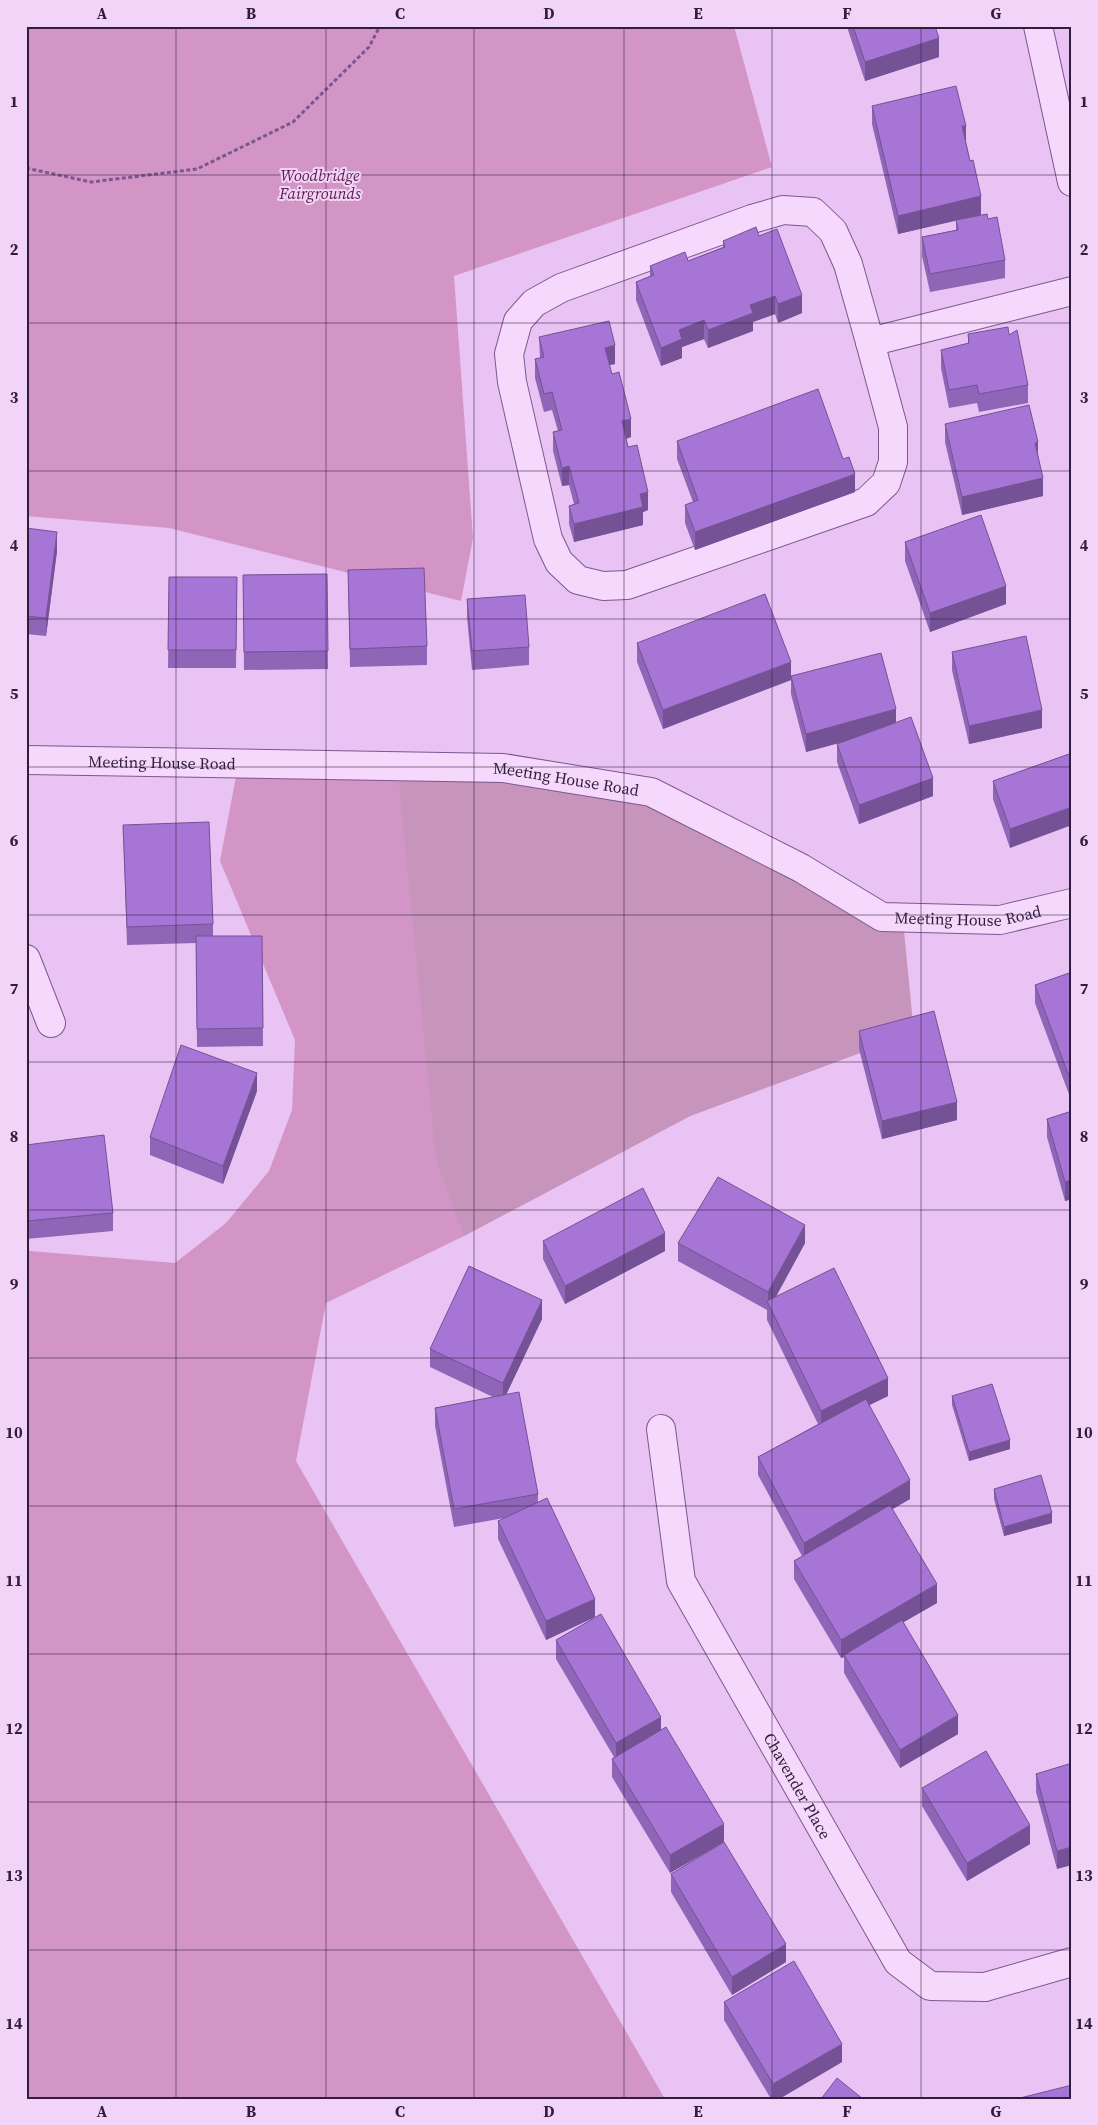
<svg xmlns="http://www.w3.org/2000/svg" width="1098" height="2125" font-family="'Source Serif 4',serif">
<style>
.green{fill:#d395c6}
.cemetery{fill:#c795bc}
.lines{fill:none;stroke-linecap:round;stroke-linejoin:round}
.minor-casing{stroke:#7b5790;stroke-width:30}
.path{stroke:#7b5790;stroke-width:3;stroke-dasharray:4 2.5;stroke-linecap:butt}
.minor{stroke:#f5d8fc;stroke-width:28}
.wall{fill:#8f65b7}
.shaded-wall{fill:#745295}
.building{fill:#a675d5;stroke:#745295}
.grid{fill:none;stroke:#301d3e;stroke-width:1;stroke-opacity:0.55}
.labels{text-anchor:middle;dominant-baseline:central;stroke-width:4;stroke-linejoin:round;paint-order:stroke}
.park-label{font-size:16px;font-style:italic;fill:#5d2148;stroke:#f2d4f9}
.street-label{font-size:16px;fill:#301d3e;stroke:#f2d4f9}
.neatline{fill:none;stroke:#301d3e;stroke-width:2}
.grid-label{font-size:16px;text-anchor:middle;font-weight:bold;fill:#301d3e}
</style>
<rect width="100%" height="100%" fill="#e9c3f3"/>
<path class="green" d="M 26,26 L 734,26 L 772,167 L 454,276 L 473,538 L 461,601 L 169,528 L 26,516 Z
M 241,750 L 397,764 L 914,1033 L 690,1116 L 464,1236 L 326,1303 L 296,1461 L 665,2099 L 26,2099 L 26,1248 L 30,1251 L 175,1263 L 226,1223 L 269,1171 L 292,1110 L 295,1040 L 220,861 Z"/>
<path class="cemetery" d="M 397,764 L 618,779 L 903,921 L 914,1033 L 690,1116 L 464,1236 L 436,1160 Z"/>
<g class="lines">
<defs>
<g id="minor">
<path d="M 1038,26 L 1072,182"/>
<path d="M 783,210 L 813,212 L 833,231 L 848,264 L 870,342 L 893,427 L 893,462 L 886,483 L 866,502 L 627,585 L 603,586 L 578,580 L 559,562 L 548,539 L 512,382 L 509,354 L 518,321 L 534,303 L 561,288 L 752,219 Z"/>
<path d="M 870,342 L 1072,291"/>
<path id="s1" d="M 26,760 L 503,768 L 651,792 L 801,868 L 882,917 L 1000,920 L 1072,903"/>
<path d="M 26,959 L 51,1023"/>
<path id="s2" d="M 661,1429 L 681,1581 L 898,1962 L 930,1986 L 985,1987 L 1072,1962"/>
</g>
</defs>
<use href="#minor" class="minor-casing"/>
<path class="path" d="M 26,168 L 91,182 L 197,169 L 293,122 L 369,47 L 380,26"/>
<use href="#minor" class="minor"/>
</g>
<path class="wall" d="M 848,26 L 935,26 L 939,57 L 865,81 L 848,30 Z
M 872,106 L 966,142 L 981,215 L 988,219 L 1005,260 L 1005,278 L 930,292 L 922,256 L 922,237 L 956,230 L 956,220 L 898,234 L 872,124 Z
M 759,236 L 802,313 L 778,323 L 775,314 L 753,322 L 753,331 L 708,348 L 704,339 L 682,347 L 682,358 L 661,366 L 636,300 L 636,282 L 650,276 L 650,266 L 688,261 L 723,247 L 723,241 Z
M 968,334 L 1009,335 L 1028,385 L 1028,403 L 979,412 L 977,403 L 949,408 L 941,368 L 941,350 L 968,343 Z
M 539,337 L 615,364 L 609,365 L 631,437 L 626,439 L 628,447 L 648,510 L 643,512 L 643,525 L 574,542 L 569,524 L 569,506 L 574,504 L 569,485 L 562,486 L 553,451 L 553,432 L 558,431 L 552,410 L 544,412 L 535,378 L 535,359 L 540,358 Z
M 945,424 L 1038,455 L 1043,496 L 962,515 L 945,442 Z
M 677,441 L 855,492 L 695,550 L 685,523 L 685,505 L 693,502 L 677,459 Z
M 26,528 L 57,551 L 46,636 L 26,634 Z
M 905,542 L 1006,604 L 930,632 L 905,561 Z
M 348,570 L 427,646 L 427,665 L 350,667 Z
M 327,574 L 328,669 L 244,670 L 243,575 Z
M 169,577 L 237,577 L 236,668 L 168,668 Z
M 467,599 L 529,647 L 529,665 L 472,670 L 467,617 Z
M 637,643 L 791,680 L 663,729 L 637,662 Z
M 952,652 L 1042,728 L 969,744 L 952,670 Z
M 791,676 L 896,723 L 933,796 L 859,824 L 837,762 L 837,744 L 843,742 L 806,752 L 791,694 Z
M 1072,753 L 1010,848 L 993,799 L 993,781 Z
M 123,825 L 213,924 L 213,936 L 262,936 L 263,1046 L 197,1047 L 196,943 L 127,945 Z
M 1072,972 L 1072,1096 L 1070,1097 L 1035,1003 L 1035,985 Z
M 859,1031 L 957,1120 L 882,1139 L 859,1049 Z
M 257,1091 L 223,1184 L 150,1155 L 150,1137 Z
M 1072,1111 L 1072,1199 L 1065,1201 L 1047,1137 L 1047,1119 Z
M 26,1145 L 113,1213 L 113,1231 L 26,1239 Z
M 543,1241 L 665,1251 L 565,1304 L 543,1259 Z
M 678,1243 L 805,1243 L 776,1297 L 888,1396 L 869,1405 L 910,1499 L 892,1509 L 937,1603 L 903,1622 L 958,1734 L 900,1768 L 844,1673 L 844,1657 L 841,1658 L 794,1579 L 794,1561 L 802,1556 L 758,1475 L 758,1457 L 818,1424 L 767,1320 L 767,1310 L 678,1261 Z
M 542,1319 L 506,1395 L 538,1494 L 538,1503 L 595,1617 L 546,1640 L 498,1539 L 498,1521 L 504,1518 L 454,1527 L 435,1426 L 435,1408 L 493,1397 L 430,1367 L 430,1349 Z
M 952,1396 L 1010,1449 L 969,1461 L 952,1405 Z
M 994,1489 L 1052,1523 L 1004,1536 L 994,1499 Z
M 556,1640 L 661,1730 L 724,1842 L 670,1873 L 612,1777 L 612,1759 L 614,1757 L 556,1659 Z
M 1072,1763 L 1057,1869 L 1036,1792 L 1036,1774 Z
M 922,1788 L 1030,1844 L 967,1881 L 922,1806 Z
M 671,1874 L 786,1962 L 732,1995 L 671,1892 Z
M 724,2002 L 842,2062 L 779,2099 L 771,2099 L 724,2020 Z"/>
<path class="shaded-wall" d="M 939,38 L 939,57 L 865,81 L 865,62 Z
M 962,126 L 966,126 L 966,144 Z
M 981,196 L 981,215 L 898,234 L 898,216 Z
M 802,295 L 802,313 L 778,323 L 778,304 Z
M 775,296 L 775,314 L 753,322 L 753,331 L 708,348 L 708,330 L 750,305 Z
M 704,320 L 704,339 L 682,347 L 682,358 L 661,366 L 661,348 L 679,330 Z
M 615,345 L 615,364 L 605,366 L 605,348 Z
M 631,419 L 631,437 L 622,440 L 622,421 Z
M 1038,442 L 1038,460 L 1035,443 Z
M 569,466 L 569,485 L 562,486 L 562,468 Z
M 855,474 L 855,492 L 695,550 L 695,532 Z
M 1043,478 L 1043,496 L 962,515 L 962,497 Z
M 648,492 L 648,510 L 643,512 L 643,525 L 574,542 L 574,524 L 640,494 Z
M 57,532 L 57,551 L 46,636 L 46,618 Z
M 1006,586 L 1006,604 L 930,632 L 930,613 Z
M 791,662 L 791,680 L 663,729 L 663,710 Z
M 896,709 L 896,727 L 806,752 L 806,734 Z
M 1042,710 L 1042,728 L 969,744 L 969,726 Z
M 933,778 L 933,796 L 859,824 L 859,805 Z
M 1072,807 L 1072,825 L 1010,848 L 1010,829 Z
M 257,1073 L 257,1091 L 223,1184 L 223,1166 Z
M 1072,1078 L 1072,1096 L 1070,1097 L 1070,1079 Z
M 957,1102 L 957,1120 L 882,1139 L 882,1121 Z
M 1072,1180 L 1072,1199 L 1065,1201 L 1065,1182 Z
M 805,1225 L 805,1243 L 770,1307 L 768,1304 L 768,1292 Z
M 665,1233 L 665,1251 L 565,1304 L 565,1286 Z
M 542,1300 L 542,1319 L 503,1401 L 503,1383 Z
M 888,1378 L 888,1396 L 821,1429 L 821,1411 Z
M 1010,1440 L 1010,1449 L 969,1461 L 969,1452 Z
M 910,1480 L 910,1499 L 804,1561 L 804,1543 Z
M 1052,1513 L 1052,1523 L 1004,1536 L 1004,1527 Z
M 937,1584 L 937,1603 L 845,1656 L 844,1655 L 844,1657 L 841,1658 L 841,1640 Z
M 595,1599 L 595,1617 L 546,1640 L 546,1621 Z
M 958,1715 L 958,1734 L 900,1768 L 900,1750 Z
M 661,1717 L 661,1735 L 616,1761 L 616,1743 Z
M 724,1824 L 724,1842 L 670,1873 L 670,1855 Z
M 1030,1825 L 1030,1844 L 967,1881 L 967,1863 Z
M 1072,1847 L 1072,1865 L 1057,1869 L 1057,1851 Z
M 786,1944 L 786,1962 L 732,1995 L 732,1977 Z
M 842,2044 L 842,2062 L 779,2099 L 773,2099 L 773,2084 Z"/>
<path class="building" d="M 853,26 L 935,26 L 939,38 L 865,62 Z
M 956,86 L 966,126 L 962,126 L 970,161 L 973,160 L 981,196 L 898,216 L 872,106 Z
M 987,214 L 988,219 L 997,217 L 1005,260 L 930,274 L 922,237 L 958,230 L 956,220 Z
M 756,227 L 759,236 L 777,229 L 802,295 L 778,304 L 775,296 L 750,305 L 753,313 L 708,330 L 704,320 L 679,330 L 682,339 L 661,348 L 636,282 L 654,275 L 650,266 L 685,252 L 688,261 L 725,247 L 723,241 Z
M 609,321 L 615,345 L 605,348 L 612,374 L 619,372 L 631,419 L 622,421 L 628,447 L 637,445 L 648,492 L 640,494 L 643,507 L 574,524 L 569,506 L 579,503 L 569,466 L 562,468 L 553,432 L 562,430 L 552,392 L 544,394 L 535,359 L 544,357 L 539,337 Z
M 1008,327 L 1009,335 L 1017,330 L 1028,385 L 979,394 L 977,385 L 949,390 L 941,350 L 969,343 L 968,334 Z
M 818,389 L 843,459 L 849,457 L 855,474 L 695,532 L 685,505 L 698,500 L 677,441 Z
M 1029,405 L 1038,442 L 1035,443 L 1043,478 L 962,497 L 945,424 Z
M 981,515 L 1006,586 L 930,613 L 905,542 Z
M 26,528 L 57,532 L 46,618 L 26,616 Z
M 424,568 L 427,646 L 350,649 L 348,570 Z
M 327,574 L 328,651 L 244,652 L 243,575 Z
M 169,577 L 237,577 L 236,650 L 168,650 Z
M 765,594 L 791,662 L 663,710 L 637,643 Z
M 525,595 L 529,647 L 472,651 L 467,599 Z
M 1026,636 L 1042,710 L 969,726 L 952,652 Z
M 881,653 L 896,709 L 806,734 L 791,676 Z
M 911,717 L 933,778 L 859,805 L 837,744 Z
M 1072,753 L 1072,807 L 1010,829 L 993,781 Z
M 209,822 L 213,924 L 127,927 L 123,825 Z
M 196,936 L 262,936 L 263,1028 L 197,1029 Z
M 1072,972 L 1072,1078 L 1070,1079 L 1035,985 Z
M 934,1011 L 957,1102 L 882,1121 L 859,1031 Z
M 181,1045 L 257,1073 L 223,1166 L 150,1137 Z
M 1072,1111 L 1072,1180 L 1065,1182 L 1047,1119 Z
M 104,1135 L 113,1213 L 26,1221 L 26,1145 Z
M 718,1177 L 805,1225 L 768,1292 L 678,1243 Z
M 643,1188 L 665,1233 L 565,1286 L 543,1241 Z
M 469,1266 L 542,1300 L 503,1383 L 430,1349 Z
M 834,1268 L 888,1378 L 821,1411 L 767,1301 Z
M 992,1384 L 1010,1440 L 969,1452 L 952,1396 Z
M 519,1392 L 538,1494 L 454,1509 L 435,1408 Z
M 866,1399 L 910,1480 L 804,1543 L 758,1457 Z
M 1041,1475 L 1052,1513 L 1004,1527 L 994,1489 Z
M 547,1498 L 595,1599 L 546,1621 L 498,1521 Z
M 890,1505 L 937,1584 L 841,1640 L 794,1561 Z
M 601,1614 L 661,1717 L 616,1743 L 556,1640 Z
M 902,1620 L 958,1715 L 900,1750 L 844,1655 Z
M 666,1727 L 724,1824 L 670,1855 L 612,1759 Z
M 986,1751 L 1030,1825 L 967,1863 L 922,1788 Z
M 1072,1763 L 1072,1847 L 1057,1851 L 1036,1774 Z
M 724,1842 L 786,1944 L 732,1977 L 671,1874 Z
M 794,1961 L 842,2044 L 773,2084 L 724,2002 Z
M 837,2078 L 863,2099 L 821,2099 Z
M 1072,2085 L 1072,2099 L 1016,2099 Z"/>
<path class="grid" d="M 176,26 L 176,2099M 326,26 L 326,2099M 474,26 L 474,2099M 624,26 L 624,2099M 772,26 L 772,2099M 921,26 L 921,2099M 26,175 L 1072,175M 26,323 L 1072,323M 26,471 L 1072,471M 26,619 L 1072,619M 26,767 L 1072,767M 26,915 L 1072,915M 26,1062 L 1072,1062M 26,1210 L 1072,1210M 26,1358 L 1072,1358M 26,1506 L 1072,1506M 26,1654 L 1072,1654M 26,1802 L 1072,1802M 26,1950 L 1072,1950"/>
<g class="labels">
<g class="park-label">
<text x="320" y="175">Woodbridge<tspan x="320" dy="18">Fairgrounds</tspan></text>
</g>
<g class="street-label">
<text stroke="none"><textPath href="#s1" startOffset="136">Meeting House Road</textPath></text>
<text stroke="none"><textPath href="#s1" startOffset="541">Meeting House Road</textPath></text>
<text stroke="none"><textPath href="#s1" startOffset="976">Meeting House Road</textPath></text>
<text stroke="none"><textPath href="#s2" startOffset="389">Chavender Place</textPath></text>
</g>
</g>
<rect width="1098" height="2125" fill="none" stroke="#f2d4f9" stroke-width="55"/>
<rect x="28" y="28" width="1042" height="2070" class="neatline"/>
<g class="grid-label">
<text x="102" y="19">A</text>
<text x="251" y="19">B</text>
<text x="400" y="19">C</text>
<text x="549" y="19">D</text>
<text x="698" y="19">E</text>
<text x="847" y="19">F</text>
<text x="996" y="19">G</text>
<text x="14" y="107">1</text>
<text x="1084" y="107">1</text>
<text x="14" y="255">2</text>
<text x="1084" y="255">2</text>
<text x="14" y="403">3</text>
<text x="1084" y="403">3</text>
<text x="14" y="551">4</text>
<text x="1084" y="551">4</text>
<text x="14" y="699">5</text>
<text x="1084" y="699">5</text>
<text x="14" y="846">6</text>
<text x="1084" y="846">6</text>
<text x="14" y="994">7</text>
<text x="1084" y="994">7</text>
<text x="14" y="1142">8</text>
<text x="1084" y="1142">8</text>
<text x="14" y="1290">9</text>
<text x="1084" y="1290">9</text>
<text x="14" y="1438">10</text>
<text x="1084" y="1438">10</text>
<text x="14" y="1586">11</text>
<text x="1084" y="1586">11</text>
<text x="14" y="1734">12</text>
<text x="1084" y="1734">12</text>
<text x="14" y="1881">13</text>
<text x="1084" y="1881">13</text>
<text x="14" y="2029">14</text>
<text x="1084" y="2029">14</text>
<text x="102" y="2117">A</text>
<text x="251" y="2117">B</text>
<text x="400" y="2117">C</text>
<text x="549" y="2117">D</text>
<text x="698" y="2117">E</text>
<text x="847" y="2117">F</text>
<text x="996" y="2117">G</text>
</g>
</svg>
